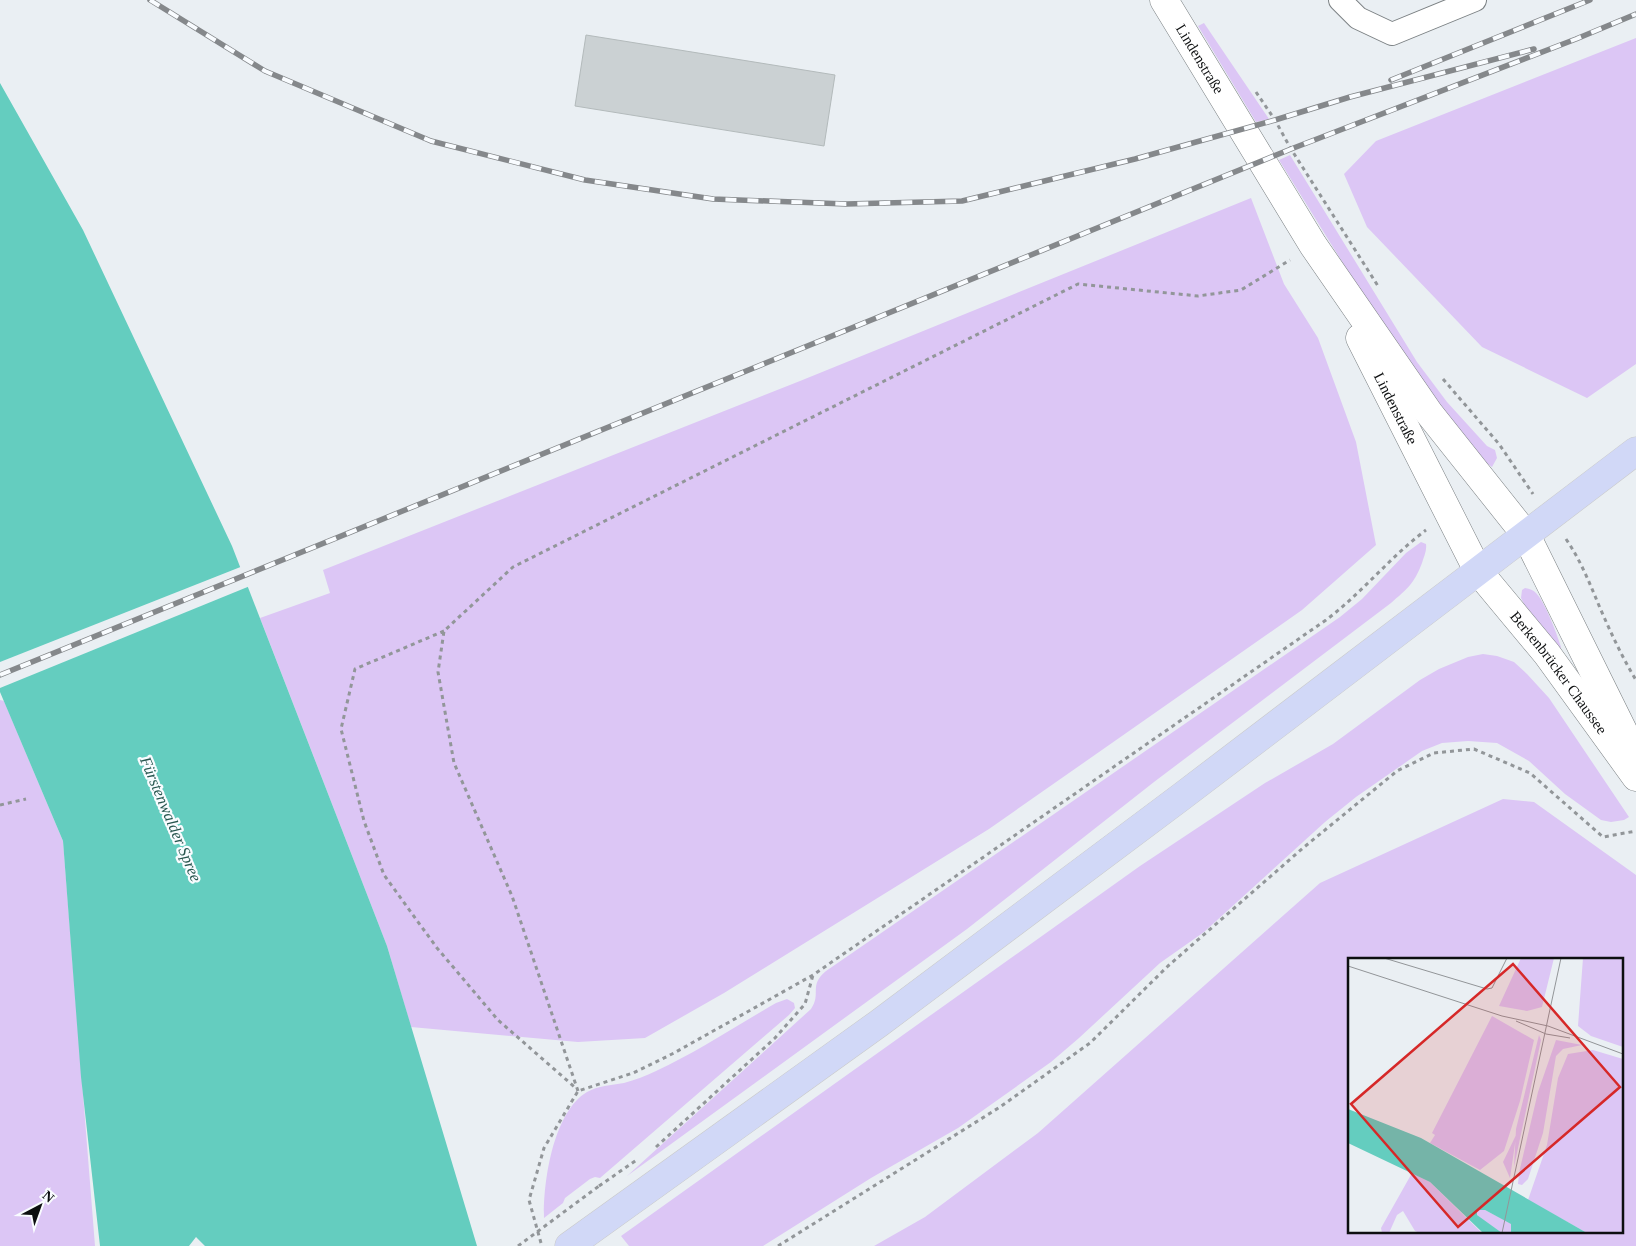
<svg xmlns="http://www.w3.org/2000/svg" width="1636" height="1246" font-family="Georgia,serif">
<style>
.green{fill:#dcc6f5;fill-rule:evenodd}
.water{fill:#64cdbf}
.pier{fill:#eaeff3}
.building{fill:#cbd1d3;stroke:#b3babb}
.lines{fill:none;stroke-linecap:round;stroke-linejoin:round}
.street-casing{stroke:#7b8083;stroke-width:24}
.secondary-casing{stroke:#7b8083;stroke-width:29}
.primary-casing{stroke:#cacaca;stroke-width:29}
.path{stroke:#929699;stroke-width:3;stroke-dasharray:4 4;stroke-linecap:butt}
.street{stroke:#fff;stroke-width:22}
.secondary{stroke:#fff;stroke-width:28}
.primary{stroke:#d1d8f7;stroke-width:28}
.rail-casing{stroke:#85888b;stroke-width:5.5}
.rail{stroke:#f9fcff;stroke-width:4;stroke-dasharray:11;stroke-linecap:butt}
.path-bridge{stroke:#929699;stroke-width:3;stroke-dasharray:4 4;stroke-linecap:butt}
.labels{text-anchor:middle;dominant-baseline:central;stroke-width:4.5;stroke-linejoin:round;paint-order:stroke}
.street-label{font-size:15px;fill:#0d0f10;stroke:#f9fcff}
.water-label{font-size:16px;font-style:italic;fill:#27564f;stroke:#f9fcff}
.inset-road{fill:none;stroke:#929598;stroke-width:1}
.view{fill:#d62828;fill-opacity:0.15;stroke:#d62828;stroke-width:2.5}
.inset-edge{fill:none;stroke:#0d0f10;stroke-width:2.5}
</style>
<rect width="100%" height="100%" fill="#eaeff3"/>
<path class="green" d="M 1204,23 L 1269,119 L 1256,122 L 1198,26 Z
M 1636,38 L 1636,364 L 1587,398 L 1482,347 L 1367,227 L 1344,174 L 1376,141 Z
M 1290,155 L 1417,362 L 1447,402 L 1487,446 L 1495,450 L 1497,458 L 1492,467 L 1472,453 L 1372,310 L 1279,160 Z
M 1251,198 L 1284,284 L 1318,338 L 1356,442 L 1376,545 L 1302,610 L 989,829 L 724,993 L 645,1038 L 578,1042 L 411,1027 L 387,946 L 260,618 L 330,593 L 323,570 L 800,381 Z
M 1421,542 L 1426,544 C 1427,551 1424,556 1422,563 C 1414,584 1407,589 1391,603 L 1154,782 L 967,929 L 627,1176 L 811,1009 C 822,993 808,986 826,971 L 1340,617 L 1362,599 L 1406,553 Z
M 1525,588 C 1530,589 1533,590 1536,593 C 1545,602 1557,634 1561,647 L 1560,650 L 1525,606 L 1521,598 L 1522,590 Z
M 1483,654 L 1497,656 L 1514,662 L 1527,674 L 1549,698 L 1629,817 L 1624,820 L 1611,822 L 1601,820 L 1565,794 L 1529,761 L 1497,743 L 1468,741 L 1442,743 L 1422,751 L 1356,797 L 1325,822 L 1204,932 L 1160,963 L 1079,1038 L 1051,1062 L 958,1128 L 871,1178 L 763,1246 L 629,1246 L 621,1236 L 1140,866 L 1265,783 L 1333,744 L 1420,680 L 1439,669 L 1468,657 Z
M 0,700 L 4,701 L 63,841 L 95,1246 L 0,1246 Z
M 1503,799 L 1534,802 L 1636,875 L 1636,1246 L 874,1246 L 925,1217 L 1038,1133 L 1320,883 ZM 1350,960 L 1622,960 L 1622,1232 L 1350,1232 Z
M 787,999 L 794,1003 L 795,1008 L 789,1015 L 600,1178 L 595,1177 L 590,1179 L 565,1198 L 563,1203 L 544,1218 C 543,1183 553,1112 587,1092 C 598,1086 611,1085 624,1083 C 635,1080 646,1076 656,1071 C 697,1052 736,1026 776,1003 Z"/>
<path class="water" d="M 0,83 L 83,230 L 232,546 L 387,946 L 477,1246 L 205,1246 L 196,1237 L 189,1246 L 100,1246 L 81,1077 L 63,841 L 0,692 Z"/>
<path class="pier" d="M 243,566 L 250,586 L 0,688 L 0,662 Z"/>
<path class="building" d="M 586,35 L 835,75 L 824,146 L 575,106 Z"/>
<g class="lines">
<defs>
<path id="street" d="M 1340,0 L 1358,18 L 1392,34 L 1475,0"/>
<g id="secondary">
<path id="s1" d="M 1164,0 L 1313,245 L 1429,413 L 1526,535 L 1636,757"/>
<path id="s2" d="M 1360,338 L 1478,571 L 1547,654 L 1636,777"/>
</g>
<path id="primary" d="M 569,1246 L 878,1024 L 1181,797 L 1636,451"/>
</defs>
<use href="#street" class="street-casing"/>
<use href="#secondary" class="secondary-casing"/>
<use href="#primary" class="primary-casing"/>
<path class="path" d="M 1256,92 L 1275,120 L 1291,149 L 1378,286
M 1443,379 L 1499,444 L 1533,494
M 1566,539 C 1581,561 1590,584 1600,608 C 1611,633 1622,657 1636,680
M 444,631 L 355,669 L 341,729 L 364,821 L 384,875 L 437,948 L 498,1020 L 578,1090
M 0,805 L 26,799
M 578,1091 L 512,896 L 454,763 L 438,672 L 444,631 L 513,567 L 1078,284 L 1198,296 L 1241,290 L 1290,260
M 656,1147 L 775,1038 L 805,1004 L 813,975
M 599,1186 L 638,1159
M 541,1243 L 529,1200 L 544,1148 L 578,1091 L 633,1073 L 674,1053 L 813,975 L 1326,620 C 1362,593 1390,557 1426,530
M 778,1246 L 1000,1107 L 1090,1043 L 1168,966 L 1303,848 L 1397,771 L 1434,753 L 1474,749 L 1530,773 L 1603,837 L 1636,831"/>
<use href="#street" class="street"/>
<use href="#secondary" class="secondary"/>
<use href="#primary" class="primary"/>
<defs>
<path id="rail" d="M 150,0 L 265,71 L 431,141 L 585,180 L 713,199 L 846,204 L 962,201 L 1135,159 L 1275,120 L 1350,97 L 1534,49
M 1391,80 L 1590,0
M 0,675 L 1291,149 L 1576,39 L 1636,14"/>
</defs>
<use href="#rail" class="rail-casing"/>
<use href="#rail" class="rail"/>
<path class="path-bridge" d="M 518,1246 L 599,1186"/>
</g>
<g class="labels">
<g class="street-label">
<text stroke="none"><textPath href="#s1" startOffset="69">Lindenstraße</textPath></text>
<text stroke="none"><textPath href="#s2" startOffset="79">Lindenstraße</textPath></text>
<text stroke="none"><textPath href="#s2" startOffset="391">Berkenbrücker Chaussee</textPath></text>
</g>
<g class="water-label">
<text transform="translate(171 819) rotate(67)">Fürstenwalder Spree</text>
</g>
</g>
<g transform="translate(1348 958)">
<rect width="275" height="275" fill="#eaeff3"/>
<path d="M 173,0 L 206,0 L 194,49 L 179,53 L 151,48 ZM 235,0 L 275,0 L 275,89 L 243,78 L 230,68 ZM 144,58 L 186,82 L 172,143 L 156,193 L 132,212 L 82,185 L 87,177 L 84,175 ZM 191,77 L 193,82 L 166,209 L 168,171 ZM 208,82 L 234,87 L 215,91 L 208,98 L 195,175 L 180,221 L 174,227 L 170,226 L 171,215 L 190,134 ZM 245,92 L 275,101 L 275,275 L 239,275 L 180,242 L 199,187 L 210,120 L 220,96 ZM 168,177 L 168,179 L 162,220 L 155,204 ZM 64,215 L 82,224 L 134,275 L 72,275 L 67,273 L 55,253 L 49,257 L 41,275 L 34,275 L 33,270 ZM 129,252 L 137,252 L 164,266 L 163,275 L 154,275 L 136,263 L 129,257 Z" fill="#dcc6f5"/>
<path d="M 0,151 L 73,180 L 239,275 L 163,275 L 163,266 L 137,252 L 129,252 L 129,257 L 154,275 L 135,275 L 82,224 L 0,185 Z" fill="#64cdbf"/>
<path class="inset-road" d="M 36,0 L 139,31 L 144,30 L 159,0M 0,8 L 154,58 L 200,68M 168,63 L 198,76M 200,68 L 275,96M 198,76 L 222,80M 154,275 L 213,0"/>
<path class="view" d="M 165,6 L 272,129 L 110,269 L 3,146 Z"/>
<rect width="275" height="275" class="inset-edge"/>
</g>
<g transform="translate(40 1206) rotate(41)" stroke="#f9fcff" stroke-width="4" paint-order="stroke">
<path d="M0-4L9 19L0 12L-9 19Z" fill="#0d0f10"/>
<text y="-8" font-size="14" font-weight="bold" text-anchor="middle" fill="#0d0f10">N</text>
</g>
</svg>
